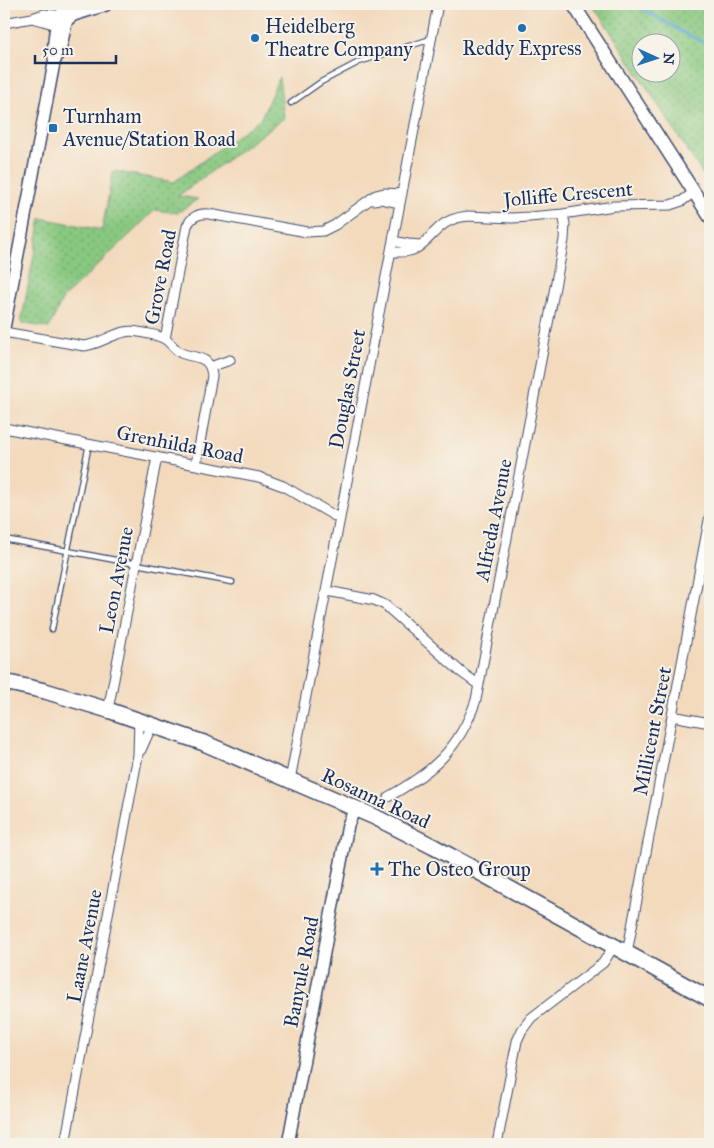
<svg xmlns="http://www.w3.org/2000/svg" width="714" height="1148" font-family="'IM FELL Great Primer',serif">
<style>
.park{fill:url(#park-dots);stroke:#527c6f;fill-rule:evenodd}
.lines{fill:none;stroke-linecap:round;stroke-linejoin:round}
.stream{stroke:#5aaad5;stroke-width:3}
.service-casing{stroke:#3b496c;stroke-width:7}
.minor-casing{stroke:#3b496c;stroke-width:11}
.tertiary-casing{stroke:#3b496c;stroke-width:14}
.secondary-casing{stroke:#3b496c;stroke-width:15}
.trunk-casing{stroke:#3b496c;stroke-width:18}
.service{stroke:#fff;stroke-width:4.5}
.minor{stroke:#fff;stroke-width:9}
.tertiary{stroke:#fff;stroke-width:11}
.secondary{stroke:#fff;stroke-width:12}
.trunk{stroke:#fff;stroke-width:15}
.poi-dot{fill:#1f6fb2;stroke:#f7f3e8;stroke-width:2}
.labels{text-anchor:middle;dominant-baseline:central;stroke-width:4;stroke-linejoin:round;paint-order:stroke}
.poi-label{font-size:20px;fill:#1b2f5e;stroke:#f7f3e8;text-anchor:start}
.street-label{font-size:20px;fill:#1b2f5e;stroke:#f7f3e8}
</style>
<defs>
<pattern id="park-dots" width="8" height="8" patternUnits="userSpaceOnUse" patternTransform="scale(1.25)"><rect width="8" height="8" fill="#88c880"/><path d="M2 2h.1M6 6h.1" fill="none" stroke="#6ea36c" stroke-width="1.8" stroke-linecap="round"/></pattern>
</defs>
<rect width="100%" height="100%" fill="#f7f3e8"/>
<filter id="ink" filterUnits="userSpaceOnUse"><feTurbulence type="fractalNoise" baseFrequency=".02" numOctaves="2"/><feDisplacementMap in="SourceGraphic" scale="10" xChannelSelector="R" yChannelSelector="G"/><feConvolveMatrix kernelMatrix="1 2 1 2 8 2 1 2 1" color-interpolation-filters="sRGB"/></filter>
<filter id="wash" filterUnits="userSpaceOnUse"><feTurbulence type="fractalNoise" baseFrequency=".0096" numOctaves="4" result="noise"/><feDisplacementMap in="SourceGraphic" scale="20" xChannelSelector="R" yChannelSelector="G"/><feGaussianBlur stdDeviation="1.12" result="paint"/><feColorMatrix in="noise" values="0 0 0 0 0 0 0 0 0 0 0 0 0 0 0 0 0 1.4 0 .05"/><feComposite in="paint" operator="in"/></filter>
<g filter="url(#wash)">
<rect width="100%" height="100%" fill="#f3dabd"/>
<path class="park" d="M 591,4 L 710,4 L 710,185 L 599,14 L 594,8 ZM 642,42 L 672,42 L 672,72 L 642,72 Z
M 279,77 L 284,118 L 178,196 L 198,199 L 177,213 L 155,210 L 116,248 L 63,298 L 49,328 L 21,323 L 41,218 L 102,230 L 113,171 L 174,182 L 261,118 Z"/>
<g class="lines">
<path class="stream" d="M 634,4 L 686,34 L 710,45"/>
</g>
</g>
<g filter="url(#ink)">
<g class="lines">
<defs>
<path id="service" d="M 291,103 L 321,82 L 359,62 L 431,39
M 4,539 L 232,582
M 52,629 L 89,444"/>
<path id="minor" d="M 32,18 L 57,25 L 61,23
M 4,23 L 32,18 L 44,14 L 56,15 L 62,21
M 373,200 L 381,199 L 400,203
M 393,241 L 408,244 L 421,245
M 391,252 C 399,252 408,253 415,249 C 425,244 431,235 439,228 C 447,220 458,217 468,216 L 512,218 L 529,217 L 563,214 L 614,206 L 670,205 L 682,201 L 694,192
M 4,332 L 84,346 C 100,344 110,335 125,332 C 131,330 138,332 144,333 C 150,334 157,335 163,338 C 170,341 173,349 181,353 C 195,359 210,354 212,376 L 196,464
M 165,339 L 187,226 C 191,217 199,213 209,214 L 307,232 L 323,231 L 335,225 L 376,195 L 384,193 L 402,194
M 210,367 L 230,360
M 4,428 L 259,477 L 283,486 L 340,519
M 327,591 L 374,600 L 385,605 L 461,672 L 479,685
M 108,710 L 157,457
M 672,716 L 710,723
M 141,750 L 152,725
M 290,780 L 438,4
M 388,797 C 432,772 459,750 476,700 L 564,240 L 565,224 L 563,214
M 627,953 L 710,515
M 65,1144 L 138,755 L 139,720
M 497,1144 L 517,1041 L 522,1030 L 531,1018 L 603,963 L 614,946"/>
<path id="tertiary" d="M 54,58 C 53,46 54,18 65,10 C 71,5 84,4 91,4
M 4,328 L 54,63 L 61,46 L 66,23 L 68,19 L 74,15 L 106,5
M 288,1144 L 348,825 L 355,808"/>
<path id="secondary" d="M 573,4 L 710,217"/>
<path id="trunk" d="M 4,682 L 45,691 L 108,710 L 204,743 L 375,817 L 434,847 L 710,999"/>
</defs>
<use href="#service" class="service-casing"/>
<use href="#minor" class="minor-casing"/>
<use href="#tertiary" class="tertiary-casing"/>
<use href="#secondary" class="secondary-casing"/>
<use href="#trunk" class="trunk-casing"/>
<use href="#service" class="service"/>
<use href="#minor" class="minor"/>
<use href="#tertiary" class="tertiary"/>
<use href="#secondary" class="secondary"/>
<use href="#trunk" class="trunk"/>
</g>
</g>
<g class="poi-dot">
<circle cx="522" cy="28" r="5"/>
<circle cx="255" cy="38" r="5"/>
<rect x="48" y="123" width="10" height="10" rx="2.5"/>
<path d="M374.5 861.5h5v5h5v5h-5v5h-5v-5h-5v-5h5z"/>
</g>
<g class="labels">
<g class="poi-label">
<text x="265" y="26">Heidelberg<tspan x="265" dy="23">Theatre Company</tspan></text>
<text x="522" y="48" text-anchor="middle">Reddy Express</text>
<text x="63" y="116">Turnham<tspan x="63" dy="23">Avenue/Station Road</tspan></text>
<text x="388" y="869">The Osteo Group</text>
</g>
<g class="street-label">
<text transform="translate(568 194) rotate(-5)">Jolliffe Crescent</text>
<text transform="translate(160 277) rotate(-79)">Grove Road</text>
<text transform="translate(347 389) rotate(-79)">Douglas Street</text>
<text transform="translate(180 444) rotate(11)">Grenhilda Road</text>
<text transform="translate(493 520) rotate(-79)">Alfreda Avenue</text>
<text transform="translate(116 580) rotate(-79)">Leon Avenue</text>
<text transform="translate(652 731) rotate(-79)">Millicent Street</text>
<text transform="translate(376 798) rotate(25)">Rosanna Road</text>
<text transform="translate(84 946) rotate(-79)">Laane Avenue</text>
<text transform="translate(301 972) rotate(-79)">Banyule Road</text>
</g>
</g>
<rect width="714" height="1148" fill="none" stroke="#f7f3e8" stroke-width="20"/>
<g transform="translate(656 58) rotate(93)"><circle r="24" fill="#f7f3e8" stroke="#9fa5b1"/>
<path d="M0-4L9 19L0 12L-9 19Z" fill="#1f6fb2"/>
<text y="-8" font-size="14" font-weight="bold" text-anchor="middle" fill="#1b2f5e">N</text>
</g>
<path d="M35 55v8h81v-8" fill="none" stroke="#1b2f5e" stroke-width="2.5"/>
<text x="42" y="55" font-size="15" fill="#1b2f5e" stroke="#f7f3e8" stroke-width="4" paint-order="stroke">50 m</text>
</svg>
